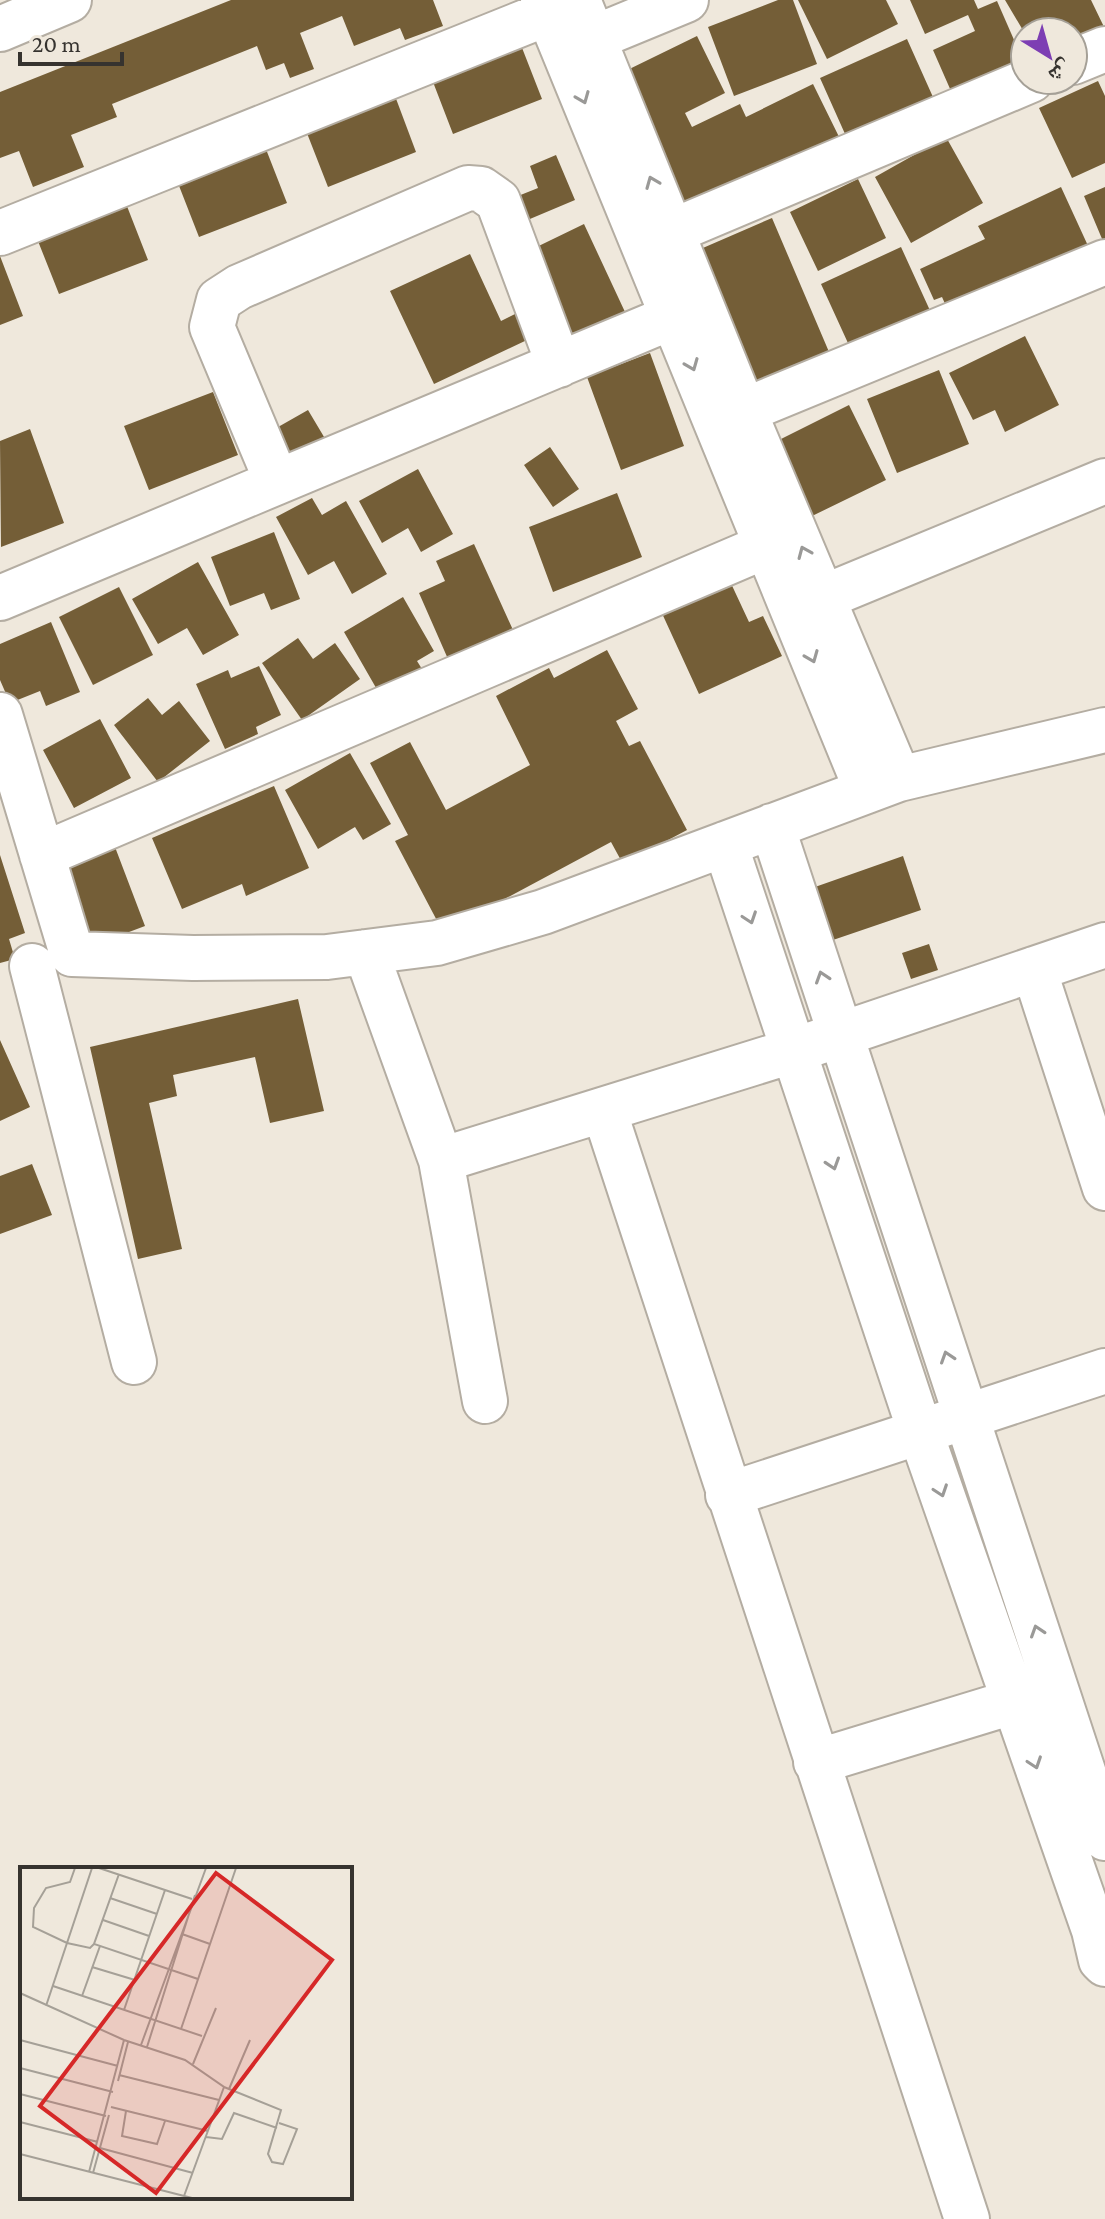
<svg xmlns="http://www.w3.org/2000/svg" width="1105" height="2219" font-family="'Crimson Pro','Noto Naskh Arabic',serif">
<style>
.building{fill:#745e37}
.lines{fill:none;stroke-linecap:round;stroke-linejoin:round}
.minor-casing{stroke:#b4ada2;stroke-width:48}
.major-casing{stroke:#b4ada2;stroke-width:48}
.minor{stroke:#fff;stroke-width:44}
.major{stroke:#fff;stroke-width:44}
.oneway{stroke:#9a9997}
.inset-road{fill:none;stroke:#a5a097;stroke-width:2}
.view{fill:#d62828;fill-opacity:0.15;stroke:#d62828;stroke-width:4}
.inset-edge{fill:none;stroke:#36332f;stroke-width:4}
</style>
<rect width="100%" height="100%" fill="#efe8dc"/>
<path class="building" d="M 231,0 L 433,0 L 443,26 L 405,40 L 400,28 L 354,46 L 342,16 L 300,33 L 314,69 L 290,78 L 284,63 L 266,70 L 257,46 L 112,104 L 117,117 L 71,135 L 84,167 L 33,187 L 19,151 L 0,158 L 0,92 Z
M 778,0 L 793,0 L 817,64 L 734,96 L 708,27 Z
M 798,0 L 886,0 L 898,24 L 827,59 Z
M 910,0 L 974,0 L 978,9 L 997,1 L 1025,65 L 958,107 L 933,50 L 975,31 L 968,15 L 925,34 Z
M 1005,0 L 1091,0 L 1105,29 L 1073,50 L 1073,32 L 1024,32 Z
M 517,35 L 542,99 L 453,134 L 428,69 Z
M 697,36 L 725,93 L 685,113 L 692,127 L 740,104 L 746,117 L 813,84 L 845,149 L 681,218 L 613,77 Z
M 907,39 L 941,115 L 854,154 L 820,78 Z
M 1098,81 L 1105,96 L 1105,163 L 1072,178 L 1039,108 Z
M 392,88 L 416,152 L 328,187 L 303,123 Z
M 946,137 L 983,203 L 911,243 L 875,177 Z
M 262,139 L 287,203 L 199,237 L 174,173 Z
M 556,155 L 575,200 L 518,224 L 508,200 L 538,188 L 530,166 Z
M 858,179 L 886,238 L 818,271 L 790,212 Z
M 1061,187 L 1095,261 L 951,317 L 942,297 L 934,300 L 920,269 L 985,239 L 978,226 Z
M 1105,187 L 1105,246 L 1084,196 Z
M 123,196 L 148,260 L 59,294 L 34,231 Z
M 772,218 L 835,366 L 753,402 L 689,254 Z
M 584,224 L 632,327 L 565,359 L 516,257 Z
M 901,247 L 938,328 L 858,365 L 821,284 Z
M 470,254 L 501,321 L 515,314 L 527,340 L 434,384 L 390,291 Z
M 0,256 L 23,316 L 0,325 Z
M 1025,336 L 1059,405 L 1005,432 L 995,410 L 973,420 L 949,373 Z
M 650,353 L 684,446 L 621,470 L 587,377 Z
M 939,370 L 969,444 L 897,473 L 867,399 Z
M 213,392 L 238,455 L 149,490 L 124,426 Z
M 849,405 L 886,480 L 810,517 L 773,443 Z
M 308,410 L 333,452 L 289,478 L 264,435 Z
M 30,429 L 64,523 L 1,547 L 0,441 Z
M 550,447 L 579,489 L 553,507 L 524,465 Z
M 418,469 L 453,534 L 421,552 L 408,528 L 382,543 L 359,501 Z
M 617,493 L 642,557 L 553,592 L 529,527 Z
M 312,498 L 322,515 L 346,501 L 387,574 L 352,594 L 334,561 L 308,575 L 276,517 Z
M 274,532 L 300,599 L 271,610 L 264,593 L 230,606 L 211,557 Z
M 474,544 L 513,630 L 448,659 L 419,593 L 445,581 L 436,561 Z
M 198,562 L 239,635 L 203,655 L 187,628 L 158,644 L 132,599 Z
M 728,577 L 749,622 L 763,616 L 782,656 L 699,694 L 660,609 Z
M 119,587 L 153,655 L 93,685 L 59,617 Z
M 403,597 L 434,651 L 417,661 L 422,669 L 379,693 L 344,632 Z
M 51,622 L 80,692 L 46,706 L 40,691 L 10,703 L 0,680 L 0,644 Z
M 298,638 L 313,659 L 335,643 L 360,679 L 302,720 L 262,663 Z
M 607,650 L 638,709 L 616,721 L 629,746 L 640,741 L 687,830 L 623,864 L 611,842 L 443,932 L 395,841 L 408,835 L 370,763 L 410,742 L 446,810 L 530,765 L 496,696 L 549,668 L 554,678 Z
M 259,666 L 281,715 L 256,727 L 258,734 L 225,749 L 196,684 L 228,670 L 231,678 Z
M 148,698 L 162,715 L 179,701 L 210,741 L 158,782 L 114,725 Z
M 100,719 L 131,778 L 74,808 L 43,750 Z
M 350,753 L 391,824 L 363,840 L 355,827 L 318,849 L 285,790 Z
M 274,786 L 309,868 L 246,896 L 242,884 L 182,909 L 152,838 Z
M 115,847 L 145,926 L 89,947 L 59,868 Z
M 0,855 L 25,933 L 9,939 L 15,959 L 0,963 Z
M 903,856 L 921,910 L 833,940 L 815,887 Z
M 929,944 L 938,970 L 911,979 L 902,953 Z
M 298,999 L 324,1111 L 270,1123 L 255,1057 L 173,1075 L 177,1096 L 149,1103 L 182,1249 L 138,1259 L 90,1047 Z
M 0,1040 L 30,1107 L 0,1121 Z
M 32,1164 L 52,1215 L 0,1234 L 0,1176 Z"/>
<g class="lines">
<defs>
<path id="minor" d="M 543,0 L 867,791
M 578,0 L 746,416 L 899,779
M 567,49 L 686,0
M 1073,62 L 1105,49
M 0,233 L 548,13
M 647,242 L 1031,80
M 719,421 L 1105,262
M 277,482 L 212,327 L 219,300 L 239,287 L 468,188 L 481,189 L 498,201 L 559,365
M 0,598 L 672,317
M 795,609 L 1105,481
M 0,715 L 72,954 L 193,958 L 327,957 L 437,943 L 543,912 L 899,779 L 1105,730
M 772,826 L 1105,1838
M 725,844 L 920,1431 L 1094,1930 L 1101,1960 L 1105,1964
M 42,855 L 766,546
M 366,952 L 441,1160 L 485,1401
M 32,966 L 134,1362
M 1034,969 L 1105,1188
M 604,1110 L 967,2219
M 441,1160 L 795,1050 L 1105,945
M 728,1495 L 1105,1371
M 816,1762 L 1042,1693"/>
<path id="major" d="M 0,29 L 69,0"/>
</defs>
<use href="#minor" class="minor-casing"/>
<use href="#major" class="major-casing"/>
<use href="#minor" class="minor"/>
<use href="#major" class="major"/>
</g>
<defs><path id="oneway-chevron" d="M-2-3.5L2.5 0L-2 3.5" fill="none" stroke-width="1.6" stroke-linecap="round" stroke-linejoin="round" transform="scale(2)"/></defs>
<g class="oneway">
<use href="#oneway-chevron" transform="translate(583 98) rotate(68)"/>
<use href="#oneway-chevron" transform="translate(652 182) rotate(-112)"/>
<use href="#oneway-chevron" transform="translate(692 365) rotate(68)"/>
<use href="#oneway-chevron" transform="translate(804 552) rotate(-113)"/>
<use href="#oneway-chevron" transform="translate(812 657) rotate(68)"/>
<use href="#oneway-chevron" transform="translate(750 918) rotate(71)"/>
<use href="#oneway-chevron" transform="translate(822 977) rotate(-108)"/>
<use href="#oneway-chevron" transform="translate(833 1164) rotate(72)"/>
<use href="#oneway-chevron" transform="translate(947 1357) rotate(-108)"/>
<use href="#oneway-chevron" transform="translate(941 1491) rotate(71)"/>
<use href="#oneway-chevron" transform="translate(1037 1631) rotate(-108)"/>
<use href="#oneway-chevron" transform="translate(1035 1763) rotate(71)"/>
</g>
<g transform="translate(20 1867)">
<rect width="332" height="332" fill="#efe8dc"/>
<path class="inset-road" d="M 55,1 L 50,15 L 26,21 L 14,41 L 13,60 L 47,76 L 70,81 L 74,77M 79,1 L 172,32M 99,7 L 74,77 L 178,112M 90,31 L 137,47M 83,53 L 129,69M 162,67 L 190,77M 72,100 L 115,113M 33,119 L 182,169M 0,126 L 104,173 L 165,193 L 204,220 L 164,329M 62,129 L 80,79M 26,139 L 72,1M 104,143 L 145,23M 161,162 L 216,1M 0,173 L 98,199M 121,178 L 186,1M 127,180 L 175,28M 173,197 L 196,141M 0,201 L 93,225M 99,208 L 199,233M 98,214 L 108,175M 204,220 L 261,243 L 248,287 L 252,295 L 263,297 L 277,262 L 259,256M 209,222 L 230,173M 0,227 L 86,249M 91,240 L 188,264M 106,244 L 102,269 L 137,277 L 145,254M 0,255 L 78,275M 186,270 L 202,272 L 214,246 L 257,261M 80,281 L 173,306M 0,287 L 172,331M 69,305 L 104,173M 73,306 L 89,248"/>
<path class="view" d="M 196,6 L 312,93 L 136,326 L 20,239 Z"/>
<rect width="332" height="332" class="inset-edge"/>
</g>
<g transform="translate(1049 56) rotate(143)"><circle r="38" fill="#efe8dc" stroke="#a5a097" stroke-width="2"/>
<path d="M0-6L14 30L0 20L-14 30Z" fill="#7d3eb3"/>
<text y="-12" font-size="22" font-weight="bold" text-anchor="middle" fill="#36332f">ش</text>
</g>
<path d="M20 52v12h102v-12" fill="none" stroke="#36332f" stroke-width="4"/>
<text x="32" y="52" font-size="24" fill="#36332f" stroke="#efe8dc" stroke-width="6" paint-order="stroke">20 m</text>
</svg>
